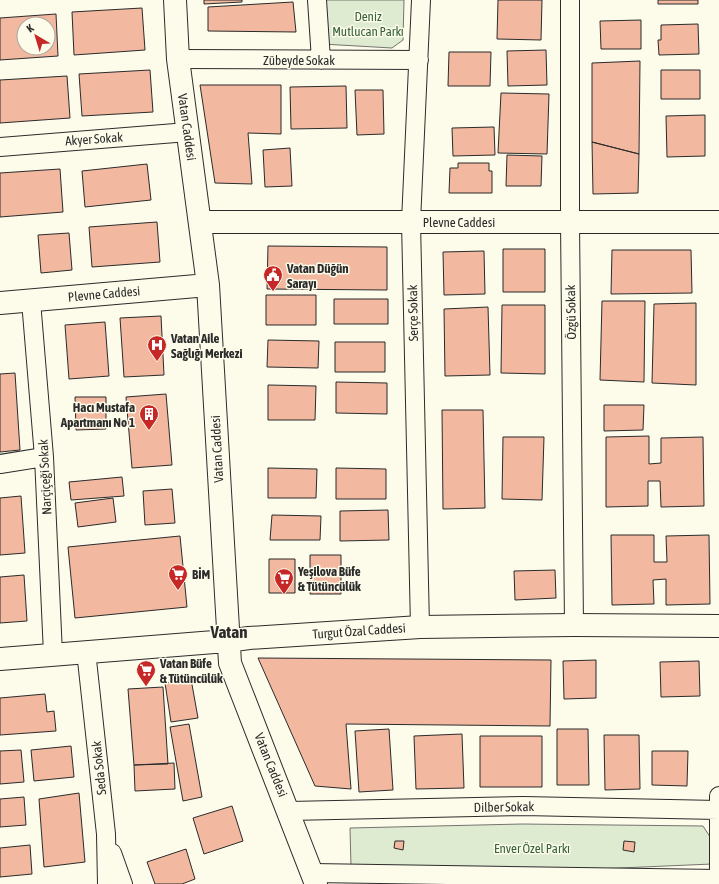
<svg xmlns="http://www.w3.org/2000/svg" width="719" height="884" font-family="'Asap Condensed',sans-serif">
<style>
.green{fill:#deebd1;stroke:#74746e}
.building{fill:#f2b8a0;stroke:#2b2b2b;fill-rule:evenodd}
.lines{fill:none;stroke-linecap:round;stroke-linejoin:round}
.minor-casing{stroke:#2b2b2b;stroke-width:20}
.tertiary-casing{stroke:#2b2b2b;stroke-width:24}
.minor{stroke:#fdfbea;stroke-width:18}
.tertiary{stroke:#fdfbea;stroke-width:22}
.labels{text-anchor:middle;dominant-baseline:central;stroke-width:3;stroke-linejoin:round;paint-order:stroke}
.park-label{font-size:13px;fill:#34623c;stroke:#fdfbea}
.street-label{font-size:13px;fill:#2b2b2b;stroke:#fdfbea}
.poi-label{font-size:13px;font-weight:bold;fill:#2b2b2b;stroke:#fdfbea;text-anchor:start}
.district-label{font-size:17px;font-weight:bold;fill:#2b2b2b;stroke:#fdfbea}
</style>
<rect width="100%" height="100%" fill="#fdfbea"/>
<path class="green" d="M 321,0 L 404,0 L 403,40 L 392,48 L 322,44 Z
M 522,824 L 703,826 L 714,843 L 712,864 L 528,872 L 351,867 L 350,828 Z"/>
<path class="building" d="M 204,0 L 242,0 L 242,2 L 204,4 Z
M 498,0 L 542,0 L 541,40 L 497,39 Z
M 658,0 L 698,0 L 698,4 L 658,4 Z
M 293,2 L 296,32 L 208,31 L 208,7 Z
M 142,8 L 145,50 L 74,55 L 72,12 Z
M 56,14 L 58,56 L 0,60 L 0,18 ZM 24,24 L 48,24 L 48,48 L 24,48 Z
M 641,20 L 641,49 L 601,49 L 600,21 Z
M 698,24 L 699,54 L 659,55 L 658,40 L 661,40 L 661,25 Z
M 546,50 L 547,85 L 508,86 L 507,51 Z
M 449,52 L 491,52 L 490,86 L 448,86 Z
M 640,61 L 639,154 L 592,142 L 592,63 Z
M 150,70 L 153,112 L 82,116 L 79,74 Z
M 661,70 L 700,70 L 700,99 L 661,99 Z
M 67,76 L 70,118 L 0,123 L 0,80 Z
M 200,85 L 281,85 L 281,134 L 248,133 L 252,184 L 215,183 Z
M 346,86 L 347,128 L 291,129 L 290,87 Z
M 355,90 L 383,90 L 384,134 L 357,135 Z
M 501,93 L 549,94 L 547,154 L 498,153 Z
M 705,115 L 705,156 L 667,157 L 666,116 Z
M 494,127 L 495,155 L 453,156 L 452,128 Z
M 592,142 L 639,154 L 638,193 L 593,194 Z
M 290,148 L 292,186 L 265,187 L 263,150 Z
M 507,155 L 542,156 L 541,186 L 506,186 Z
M 458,163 L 489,163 L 489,171 L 492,171 L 492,193 L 449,193 L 450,168 L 458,168 Z
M 147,164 L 151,200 L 85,207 L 82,171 Z
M 60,169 L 63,212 L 0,217 L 0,173 Z
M 157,222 L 160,262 L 92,267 L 89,227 Z
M 69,233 L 72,270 L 41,273 L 38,235 Z
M 268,246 L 387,247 L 387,290 L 267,289 Z
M 503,249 L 545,249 L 545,292 L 503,292 Z
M 612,250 L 691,250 L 692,293 L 611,294 Z
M 484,251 L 485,294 L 444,295 L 443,252 Z
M 266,295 L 316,295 L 316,325 L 266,325 Z
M 334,299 L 388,299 L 388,324 L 334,324 Z
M 602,301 L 645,301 L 644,382 L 600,380 Z
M 696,303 L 696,385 L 652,383 L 654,304 Z
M 502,305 L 545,305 L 545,374 L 501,373 Z
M 488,307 L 490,375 L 445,376 L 444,309 Z
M 161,316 L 164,375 L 124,377 L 120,318 Z
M 105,322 L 109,376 L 69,379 L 65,325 Z
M 268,340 L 319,341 L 318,368 L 267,367 Z
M 335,342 L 385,342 L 385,372 L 335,372 Z
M 15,373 L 20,450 L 0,452 L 0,374 Z
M 336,382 L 387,383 L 387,414 L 336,413 Z
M 268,385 L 316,386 L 315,420 L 268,420 Z
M 166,394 L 172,465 L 132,468 L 126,397 Z
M 75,397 L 106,397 L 106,429 L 76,430 Z
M 604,405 L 644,405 L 643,430 L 604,431 Z
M 442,410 L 483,410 L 485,508 L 443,509 Z
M 649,436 L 649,464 L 661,463 L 661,438 L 703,437 L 704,506 L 661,507 L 660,481 L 648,481 L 648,506 L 606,507 L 606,437 Z
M 503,437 L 544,437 L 542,500 L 502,499 Z
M 268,468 L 317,469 L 316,498 L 268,498 Z
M 336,468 L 386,469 L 386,499 L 336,499 Z
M 122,477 L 124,496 L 71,500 L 69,482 Z
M 172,489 L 175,523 L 145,525 L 143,491 Z
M 21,496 L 25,553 L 0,555 L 0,498 Z
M 113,498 L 116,522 L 78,527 L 75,503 Z
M 388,510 L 389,540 L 340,541 L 340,511 Z
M 272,515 L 321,516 L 320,540 L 270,540 Z
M 611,535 L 654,535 L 654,562 L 667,562 L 666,536 L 709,535 L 710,604 L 666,605 L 666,579 L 653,580 L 654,604 L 612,605 Z
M 180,536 L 187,607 L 75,618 L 68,547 Z
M 310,555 L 341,555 L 341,594 L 310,594 Z
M 269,559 L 295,559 L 295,593 L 269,593 Z
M 555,570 L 556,598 L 515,600 L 514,571 Z
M 24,575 L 27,621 L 0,623 L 0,577 Z
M 258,658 L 551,660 L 550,726 L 346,724 L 351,789 L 315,786 Z
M 596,660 L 596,698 L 564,699 L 563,661 Z
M 699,661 L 700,696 L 661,697 L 660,662 Z
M 191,679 L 198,718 L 171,722 L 165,683 Z
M 163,687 L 168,764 L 134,765 L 128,689 Z
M 45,694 L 47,712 L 54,711 L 56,731 L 0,735 L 0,698 Z
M 189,724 L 202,797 L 183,801 L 170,727 Z
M 389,729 L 393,790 L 359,792 L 355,731 Z
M 557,729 L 588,729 L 589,785 L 557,785 Z
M 462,734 L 464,788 L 416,789 L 414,736 Z
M 604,735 L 639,735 L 640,789 L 605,790 Z
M 480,736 L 542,736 L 542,787 L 480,787 Z
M 71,746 L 74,777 L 34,781 L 31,750 Z
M 21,750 L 24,782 L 0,784 L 0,751 Z
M 652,751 L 688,751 L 687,786 L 652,785 Z
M 174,763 L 175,789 L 135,791 L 134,765 Z
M 79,793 L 85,862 L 44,867 L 39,799 Z
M 24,797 L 26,825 L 0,827 L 0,799 Z
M 232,806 L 243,841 L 204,854 L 193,818 Z
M 395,841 L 404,841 L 403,850 L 394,848 Z
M 624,841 L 635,842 L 634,852 L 623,850 Z
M 30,845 L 32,874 L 0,877 L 0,848 Z
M 186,849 L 195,879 L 182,884 L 155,884 L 147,862 Z"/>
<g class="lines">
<defs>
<path id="minor" d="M 317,0 L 321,60
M 570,0 L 570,222 L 574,625
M 178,59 L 419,60
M 0,147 L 188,132
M 31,301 L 44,457 L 53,654
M 0,464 L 44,457
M 420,627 L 411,222 L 421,0
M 86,651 L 106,834 L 107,884
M 289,811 L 523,806 L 718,810
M 112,853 L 123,884
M 312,873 L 719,879
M 719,884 L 719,796"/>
<path id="tertiary" d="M 175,0 L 178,59 L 208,285 L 230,663 L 316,884
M 200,222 L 719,222
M 0,303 L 208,285
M 0,659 L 227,641 L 249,638 L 420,627 L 574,625 L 719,626"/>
</defs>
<use href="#minor" class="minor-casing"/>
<use href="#tertiary" class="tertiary-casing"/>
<use href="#minor" class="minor"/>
<use href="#tertiary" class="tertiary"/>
</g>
<defs>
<symbol id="civic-pin" viewBox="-11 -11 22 30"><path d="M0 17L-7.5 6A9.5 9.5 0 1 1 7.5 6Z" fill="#c62828" stroke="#fdfbea"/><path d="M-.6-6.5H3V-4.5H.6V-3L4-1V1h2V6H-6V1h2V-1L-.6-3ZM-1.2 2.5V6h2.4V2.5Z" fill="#fff"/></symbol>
<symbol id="hospital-pin" viewBox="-11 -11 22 30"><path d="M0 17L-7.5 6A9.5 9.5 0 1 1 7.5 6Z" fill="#c62828" stroke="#fdfbea"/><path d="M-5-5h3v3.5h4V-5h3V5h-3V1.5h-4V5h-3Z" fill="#fff"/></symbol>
<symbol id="building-pin" viewBox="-11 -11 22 30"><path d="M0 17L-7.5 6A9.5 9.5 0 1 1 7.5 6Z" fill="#c62828" stroke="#fdfbea"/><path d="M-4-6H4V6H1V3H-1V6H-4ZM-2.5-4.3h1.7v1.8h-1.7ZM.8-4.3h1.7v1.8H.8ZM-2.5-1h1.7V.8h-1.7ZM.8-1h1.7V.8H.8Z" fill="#fff"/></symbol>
<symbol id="supermarket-pin" viewBox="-11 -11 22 30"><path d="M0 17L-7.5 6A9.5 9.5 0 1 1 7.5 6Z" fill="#c62828" stroke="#fdfbea"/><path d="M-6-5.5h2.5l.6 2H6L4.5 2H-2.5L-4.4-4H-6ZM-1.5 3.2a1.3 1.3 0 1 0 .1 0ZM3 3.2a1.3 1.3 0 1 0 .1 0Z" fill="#fff"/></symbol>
</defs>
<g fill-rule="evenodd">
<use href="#civic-pin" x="262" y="264" width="22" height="30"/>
<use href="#hospital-pin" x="146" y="334" width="22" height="30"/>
<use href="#building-pin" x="138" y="403" width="22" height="30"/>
<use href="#supermarket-pin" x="167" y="563" width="22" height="30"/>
<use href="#supermarket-pin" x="273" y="567" width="22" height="30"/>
<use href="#supermarket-pin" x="135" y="659" width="22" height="30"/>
</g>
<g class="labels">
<g class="park-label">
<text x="368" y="16">Deniz<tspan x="368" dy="15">Mutlucan Parkı</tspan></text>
<text x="532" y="848">Enver Özel Parkı</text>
</g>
<g class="street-label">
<text x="299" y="60">Zübeyde Sokak</text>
<text transform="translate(187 127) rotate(82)">Vatan Caddesi</text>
<text transform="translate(94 139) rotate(-4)">Akyer Sokak</text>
<text x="459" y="222">Plevne Caddesi</text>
<text transform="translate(104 294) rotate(-5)">Plevne Caddesi</text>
<text transform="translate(571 312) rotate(-91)">Özgü Sokak</text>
<text transform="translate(413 313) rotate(-91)">Serçe Sokak</text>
<text transform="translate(217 449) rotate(-93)">Vatan Caddesi</text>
<text transform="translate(45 477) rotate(-93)">Narçiçeği Sokak</text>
<text transform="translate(359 631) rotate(-4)">Turgut Özal Caddesi</text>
<text transform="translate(271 765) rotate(68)">Vatan Caddesi</text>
<text transform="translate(99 768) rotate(-96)">Seda Sokak</text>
<text transform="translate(504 807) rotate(-1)">Dilber Sokak</text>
</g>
<g class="poi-label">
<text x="287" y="268">Vatan Düğün<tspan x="287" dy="15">Sarayı</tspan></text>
<text x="171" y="338">Vatan Aile<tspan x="171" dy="15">Sağlığı Merkezi</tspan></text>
<text x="135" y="407" text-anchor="end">Hacı Mustafa<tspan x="135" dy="15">Apartmanı No 1</tspan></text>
<text x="298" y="571">Yeşilova Büfe<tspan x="298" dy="15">&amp; Tütüncülük</tspan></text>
<text x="192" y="574">BİM</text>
<text x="160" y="663">Vatan Büfe<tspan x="160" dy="15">&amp; Tütüncülük</tspan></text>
</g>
<g class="district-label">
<text x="229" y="632">Vatan</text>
</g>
</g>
<g transform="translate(36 36) rotate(322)"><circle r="19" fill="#fdfbea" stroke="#a9a89e"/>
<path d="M0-3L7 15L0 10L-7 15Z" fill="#c62828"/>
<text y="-6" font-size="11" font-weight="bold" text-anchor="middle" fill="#2b2b2b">K</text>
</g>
</svg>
